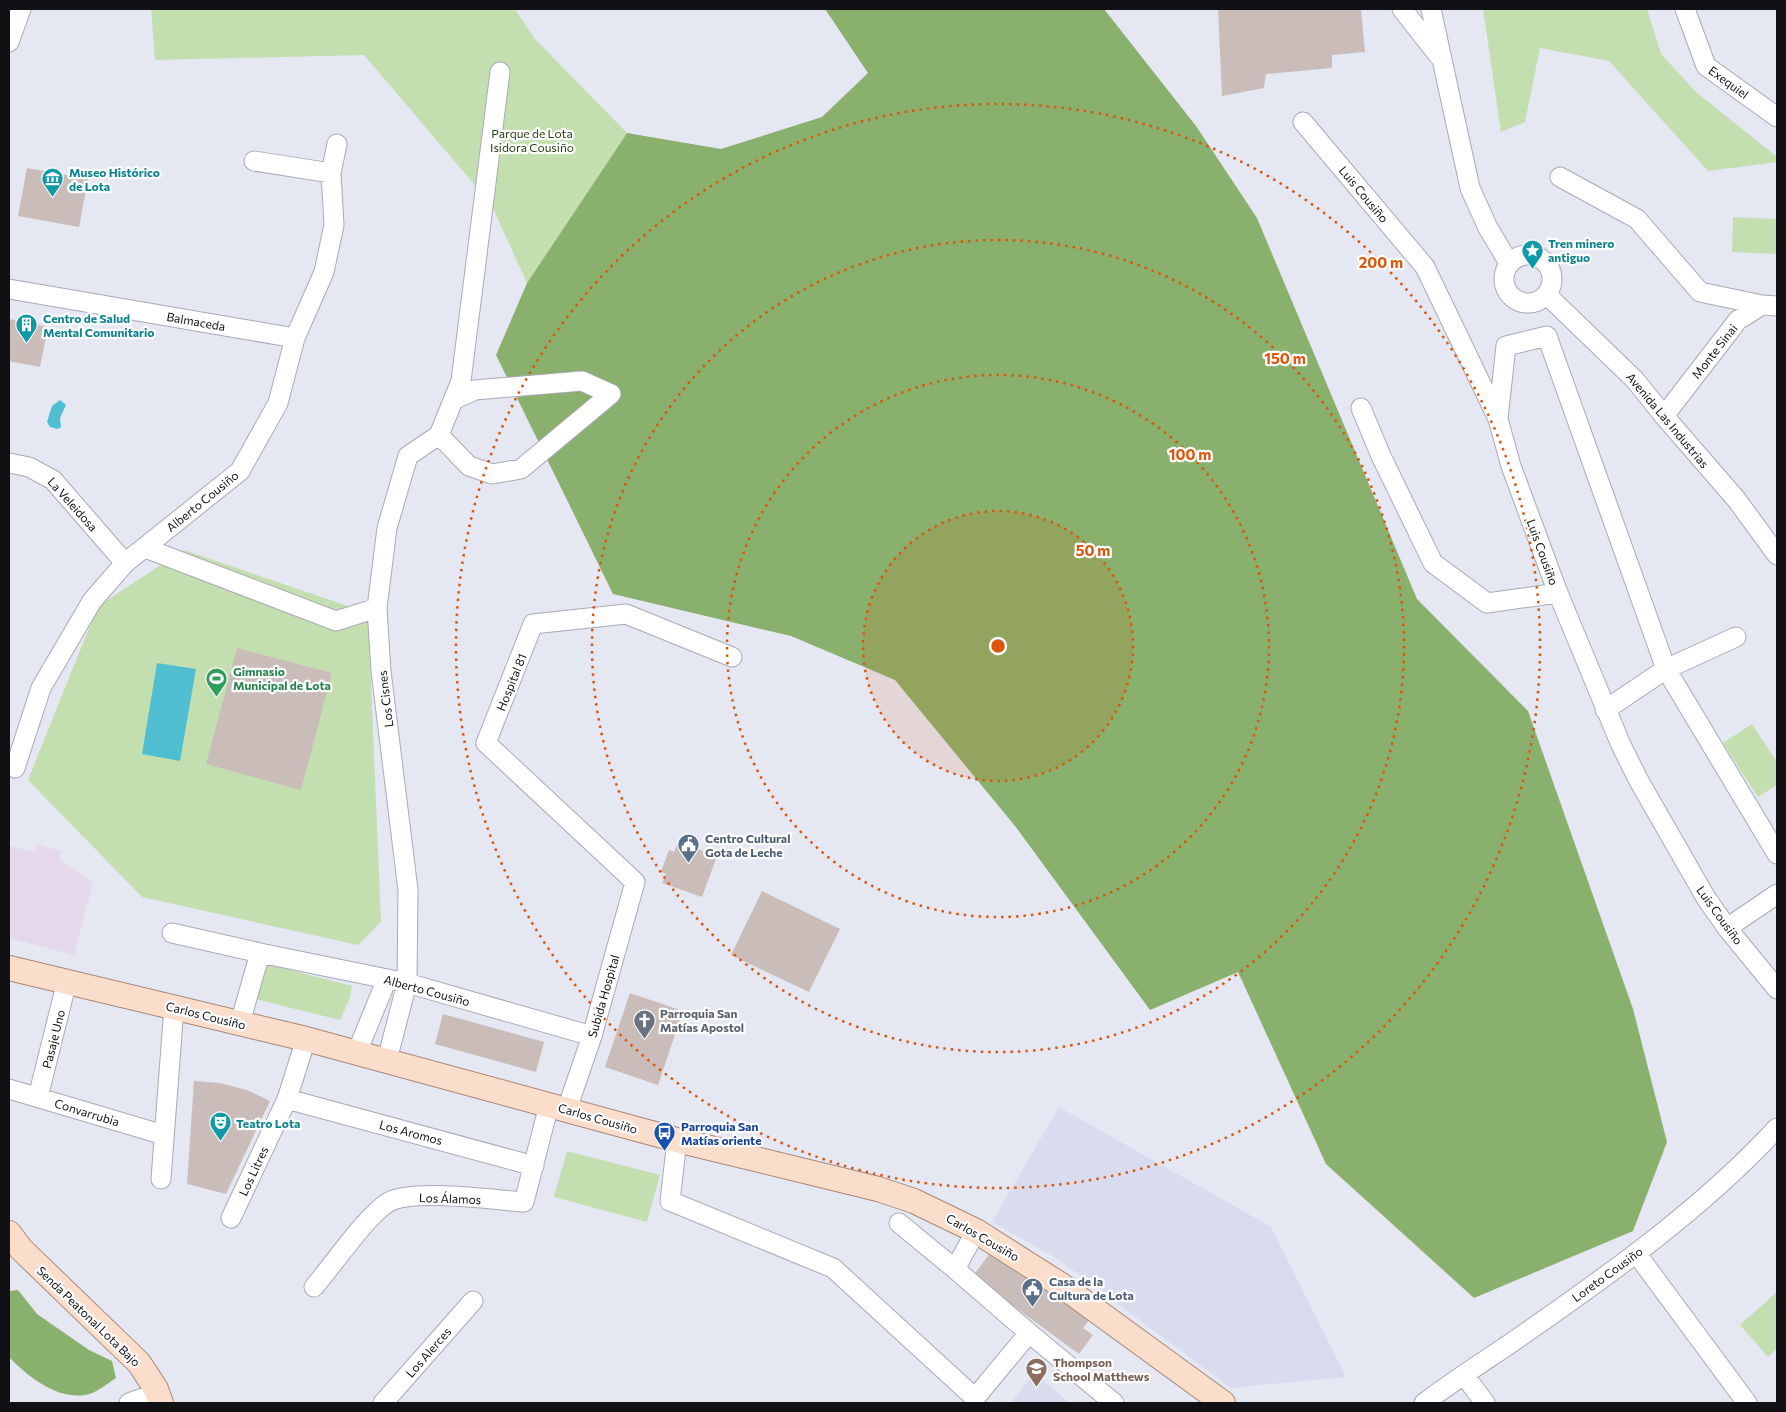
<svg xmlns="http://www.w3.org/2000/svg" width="1786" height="1412" font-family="Commissioner,sans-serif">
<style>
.commercial{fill:#e6d8eb}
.built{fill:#d9dcef}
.green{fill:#c3dfaf}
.forest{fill:#89b06c}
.water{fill:#50bed1}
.building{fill:#cabdb9}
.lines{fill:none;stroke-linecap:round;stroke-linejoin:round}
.minor-casing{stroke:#a9aab6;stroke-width:21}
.major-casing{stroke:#a78775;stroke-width:26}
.minor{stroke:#fff;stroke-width:19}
.major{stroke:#fbddcb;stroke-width:24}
.ring{fill:none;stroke:#dd550c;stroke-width:2.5;stroke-dasharray:2.5 5}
.labels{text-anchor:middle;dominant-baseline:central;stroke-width:4.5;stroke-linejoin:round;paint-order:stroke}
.street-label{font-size:12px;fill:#111115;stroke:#fff}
.park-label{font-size:12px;fill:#294212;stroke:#fff}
.culture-label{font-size:12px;font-weight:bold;fill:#0d838f;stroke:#fff;text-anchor:start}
.leisure-label{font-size:12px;font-weight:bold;fill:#27864d;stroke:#fff;text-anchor:start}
.service-label{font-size:12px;font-weight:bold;fill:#4e5e75;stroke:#fff;text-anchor:start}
.worship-label{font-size:12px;font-weight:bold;fill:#5b616d;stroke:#fff;text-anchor:start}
.transit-label{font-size:12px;font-weight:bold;fill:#164399;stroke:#fff;text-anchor:start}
.education-label{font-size:12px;font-weight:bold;fill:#785e54;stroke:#fff;text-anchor:start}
.centre{fill:#dd550c;stroke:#fff;stroke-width:2.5}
.ring-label{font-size:15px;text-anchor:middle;font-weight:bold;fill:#dd550c;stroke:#fff;stroke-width:4.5;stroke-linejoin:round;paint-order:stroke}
</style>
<rect width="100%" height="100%" fill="#e5e7f3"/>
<path class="commercial" d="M 38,845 L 61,851 L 59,859 L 93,883 L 74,955 L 9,938 L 9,846 L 35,852 Z"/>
<path class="built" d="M 1059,1107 L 1271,1227 L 1346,1377 L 1231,1388 L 1059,1260 L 992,1222 Z
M 1034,1373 L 1070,1403 L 1011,1403 Z"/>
<path class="green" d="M 151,9 L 515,9 L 534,38 L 627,133 L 527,283 L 491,204 L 364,55 L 155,60 Z
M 1483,9 L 1647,9 L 1661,54 L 1697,93 L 1777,157 L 1777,162 L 1708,171 L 1609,61 L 1540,48 L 1525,122 L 1501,132 Z
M 1733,217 L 1777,219 L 1777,254 L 1732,252 Z
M 184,550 L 368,613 L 381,922 L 358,945 L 142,897 L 28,780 L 98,606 Z
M 1752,724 L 1777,762 L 1777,785 L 1758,797 L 1723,743 Z
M 255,961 L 352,986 L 350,998 L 340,1020 L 243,996 Z
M 567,1151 L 660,1175 L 647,1222 L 554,1197 Z
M 1777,1292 L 1777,1348 L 1768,1357 L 1740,1325 Z"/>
<path class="forest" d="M 825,9 L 1104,9 L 1196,126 L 1257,218 L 1417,599 L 1528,711 L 1633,1009 L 1667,1142 L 1633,1231 L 1474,1298 L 1326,1164 L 1238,972 L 1150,1010 L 1015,826 L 895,680 L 791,636 L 613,594 L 496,355 L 527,283 L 627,133 L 721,149 L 822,117 L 868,73 Z
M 18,1290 L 37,1314 L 89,1350 L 112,1361 L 116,1378 C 108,1383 100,1390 92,1393 C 62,1404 28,1377 9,1357 L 9,1291 Z"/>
<path class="water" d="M 60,400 L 66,405 L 60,418 L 61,427 L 58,429 L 50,427 L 47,422 L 52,406 Z
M 157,663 L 196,669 L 180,761 L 142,754 Z"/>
<path class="building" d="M 1218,9 L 1361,9 L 1365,52 L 1332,55 L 1332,68 L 1266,74 L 1264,88 L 1222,96 Z
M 27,168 L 88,179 L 79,227 L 18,216 Z
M 9,319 L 48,327 L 40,367 L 9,361 Z
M 237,648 L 332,673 L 301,790 L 206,764 Z
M 678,842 L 717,856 L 702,897 L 662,883 L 666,874 L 661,872 L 669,850 L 674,852 Z
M 762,891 L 840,929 L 809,992 L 731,955 Z
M 630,993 L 683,1011 L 658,1085 L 605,1067 Z
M 443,1014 L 544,1042 L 536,1072 L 435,1044 Z
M 194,1081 L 220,1083 L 247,1090 L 270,1101 L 226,1194 L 187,1184 Z
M 993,1249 L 1089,1320 L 1083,1328 L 1093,1335 L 1079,1354 L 973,1276 Z"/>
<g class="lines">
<defs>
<path id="minor" d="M 1402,9 L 1439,56
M 1431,9 L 1470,188 L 1488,228 L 1509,263
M 1685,9 L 1706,66 L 1777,117
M 9,42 L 21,9
M 1303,122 L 1425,267 L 1498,419 L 1511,466 L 1558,593 L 1621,745 L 1639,781 L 1706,898 L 1727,928 L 1777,989
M 254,161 L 331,173
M 1560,177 L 1637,219 L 1700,292 L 1762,305 L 1777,306
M1504 279a24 24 0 1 1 48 0a24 24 0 1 1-48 0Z
M 9,289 L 295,338
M 1547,295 L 1635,380 L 1664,416 L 1736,499 L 1777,555
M 1361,408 L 1381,456 L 1433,563 L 1487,603 L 1558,593
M 1664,416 L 1738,320 L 1762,305
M 1498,418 L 1506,346 L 1547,336 L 1666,669 L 1777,854
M 439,435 L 469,466 L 492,474 L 521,469 L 611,394 L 582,381 L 475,390 L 453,400
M 439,435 L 461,381 L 500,72
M 9,463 L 29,467 L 53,480 L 125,563
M 145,548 L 336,621 L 377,608
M 1605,710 L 1666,669 L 1736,637
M 15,768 L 41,688 L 92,601 L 125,563 L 240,471 L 278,403 L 295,338 L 324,272 L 334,225 L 331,173 L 337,144
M 1727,928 L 1777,894
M 172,933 L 260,953
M 240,1023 L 260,953 L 407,983 L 592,1036
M 357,1052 L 387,979
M 387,1060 L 407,983 L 408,890 L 381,671 L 377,608 L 387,528 L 408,456 L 439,435
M 9,1089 L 164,1135
M 38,1097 L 67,981
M 287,1099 L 534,1166
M 567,1109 L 592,1036 L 635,882 L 486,743 L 533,624 L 626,614 L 732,657
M 677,1140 L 670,1201 L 833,1268 L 975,1398 L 1029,1333 L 955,1269 L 976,1231
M 161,1179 L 174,1007
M 231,1218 L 287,1099 L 306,1039
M 899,1223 L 955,1269
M 1636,1253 L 1747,1403
M 314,1287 C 333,1265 364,1219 387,1203 C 411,1188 494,1200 524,1202 L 549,1105
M 1029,1333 L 1114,1403
M 1464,1375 L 1485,1403
M 129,1403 L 146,1397 L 156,1389
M 383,1403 L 473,1301
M 1424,1403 C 1456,1379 1491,1357 1524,1334 C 1613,1272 1703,1208 1777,1128"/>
<path id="major" d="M 9,968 L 306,1039 L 677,1140 L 878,1189 L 914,1201 L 976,1231 L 1061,1285 L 1223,1403
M 9,1233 L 21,1249 L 139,1363 L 156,1389 L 161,1403"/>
</defs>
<use href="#minor" class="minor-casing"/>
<use href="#major" class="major-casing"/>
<use href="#minor" class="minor"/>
<use href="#major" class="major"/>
</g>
<circle cx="998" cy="646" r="135" fill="#dd550c" fill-opacity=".12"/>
<g class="ring">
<circle cx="998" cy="646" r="135"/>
<circle cx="998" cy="646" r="271"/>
<circle cx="998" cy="646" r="406"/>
<circle cx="998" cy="646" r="542"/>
</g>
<defs>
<symbol id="museum-pin" viewBox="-11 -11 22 30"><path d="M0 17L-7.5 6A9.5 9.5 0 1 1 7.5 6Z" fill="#0f9aa8" stroke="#fff"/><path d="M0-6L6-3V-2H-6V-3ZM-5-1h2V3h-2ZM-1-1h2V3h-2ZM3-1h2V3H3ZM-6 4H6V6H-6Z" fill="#fff"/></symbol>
<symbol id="sight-pin" viewBox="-11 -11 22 30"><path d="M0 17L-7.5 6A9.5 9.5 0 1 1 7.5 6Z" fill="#0f9aa8" stroke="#fff"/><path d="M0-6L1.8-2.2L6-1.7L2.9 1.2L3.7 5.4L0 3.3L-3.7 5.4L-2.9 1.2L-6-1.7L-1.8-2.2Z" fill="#fff"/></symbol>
<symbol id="building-pin" viewBox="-11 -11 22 30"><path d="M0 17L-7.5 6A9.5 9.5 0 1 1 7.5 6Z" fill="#0f9aa8" stroke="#fff"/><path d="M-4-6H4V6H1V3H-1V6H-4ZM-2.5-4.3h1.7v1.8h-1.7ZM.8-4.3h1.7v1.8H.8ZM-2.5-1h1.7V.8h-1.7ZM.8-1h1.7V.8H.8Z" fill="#fff"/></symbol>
<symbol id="stadium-pin" viewBox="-11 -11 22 30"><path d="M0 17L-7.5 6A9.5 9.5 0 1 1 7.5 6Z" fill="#2e9e5b" stroke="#fff"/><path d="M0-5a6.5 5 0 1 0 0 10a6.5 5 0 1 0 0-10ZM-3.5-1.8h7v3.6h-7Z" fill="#fff"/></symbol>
<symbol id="civic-pin" viewBox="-11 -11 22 30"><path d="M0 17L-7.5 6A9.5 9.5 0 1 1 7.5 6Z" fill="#5c6f8a" stroke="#fff"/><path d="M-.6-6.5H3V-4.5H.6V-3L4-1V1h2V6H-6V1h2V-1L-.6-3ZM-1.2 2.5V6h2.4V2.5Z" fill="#fff"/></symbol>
<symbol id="church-pin" viewBox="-11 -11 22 30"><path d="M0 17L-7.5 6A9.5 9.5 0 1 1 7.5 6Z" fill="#6b7280" stroke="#fff"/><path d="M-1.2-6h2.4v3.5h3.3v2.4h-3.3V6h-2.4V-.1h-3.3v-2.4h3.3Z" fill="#fff"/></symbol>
<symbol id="theatre-pin" viewBox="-11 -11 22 30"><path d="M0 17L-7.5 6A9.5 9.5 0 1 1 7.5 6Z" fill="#0f9aa8" stroke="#fff"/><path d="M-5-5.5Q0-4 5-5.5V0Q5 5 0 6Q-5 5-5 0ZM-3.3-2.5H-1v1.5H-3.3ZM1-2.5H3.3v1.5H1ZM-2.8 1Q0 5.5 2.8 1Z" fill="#fff"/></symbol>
<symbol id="bus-pin" viewBox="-11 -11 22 30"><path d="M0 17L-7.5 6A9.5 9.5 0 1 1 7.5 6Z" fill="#1a4fb4" stroke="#fff"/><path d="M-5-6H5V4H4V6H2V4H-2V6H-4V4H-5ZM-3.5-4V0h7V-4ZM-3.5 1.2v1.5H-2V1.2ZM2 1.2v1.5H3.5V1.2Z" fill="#fff"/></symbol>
<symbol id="school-pin" viewBox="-11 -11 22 30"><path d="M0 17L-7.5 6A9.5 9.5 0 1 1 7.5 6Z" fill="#8d6e63" stroke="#fff"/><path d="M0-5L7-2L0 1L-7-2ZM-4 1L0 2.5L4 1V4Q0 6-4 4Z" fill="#fff"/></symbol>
</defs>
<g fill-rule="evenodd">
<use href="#museum-pin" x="40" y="166" width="25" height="34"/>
<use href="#sight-pin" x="1520" y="238" width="25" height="34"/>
<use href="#building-pin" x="14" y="312" width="25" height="34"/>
<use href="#stadium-pin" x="204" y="666" width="25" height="34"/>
<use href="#civic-pin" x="676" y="832" width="25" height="34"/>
<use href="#church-pin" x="632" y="1008" width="25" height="34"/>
<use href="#theatre-pin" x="208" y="1110" width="25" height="34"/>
<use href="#bus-pin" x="652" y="1120" width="25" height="34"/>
<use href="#civic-pin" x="1020" y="1276" width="25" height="34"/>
<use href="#school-pin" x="1024" y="1356" width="25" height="34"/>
</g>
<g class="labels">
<g class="street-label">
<text transform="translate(1729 82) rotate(36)">Exequiel</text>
<text transform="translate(1364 194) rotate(50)">Luis Cousiño</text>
<text transform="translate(196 321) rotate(10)">Balmaceda</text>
<text transform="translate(1714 351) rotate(-52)">Monte Sinai</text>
<text transform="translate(1668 420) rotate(50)">Avenida Las Industrias</text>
<text transform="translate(202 501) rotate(-39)">Alberto Cousiño</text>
<text transform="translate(73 504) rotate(48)">La Veleidosa</text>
<text transform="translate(1543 552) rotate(70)">Luis Cousiño</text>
<text transform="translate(511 682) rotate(-68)">Hospital 81</text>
<text transform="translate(385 699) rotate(-97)">Los Cisnes</text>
<text transform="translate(1720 915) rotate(54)">Luis Cousiño</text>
<text transform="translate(427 990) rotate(15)">Alberto Cousiño</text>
<text transform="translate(603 996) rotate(-74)">Subida Hospital</text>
<text transform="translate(206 1015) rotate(14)">Carlos Cousiño</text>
<text transform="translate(53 1039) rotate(-76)">Pasaje Uno</text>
<text transform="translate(87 1112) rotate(17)">Convarrubia</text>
<text transform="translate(598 1118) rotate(16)">Carlos Cousiño</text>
<text transform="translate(411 1132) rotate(15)">Los Aromos</text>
<text transform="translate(253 1171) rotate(-65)">Los Litres</text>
<text transform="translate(450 1198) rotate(2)">Los Álamos</text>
<text transform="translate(983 1237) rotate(30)">Carlos Cousiño</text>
<text transform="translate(1607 1274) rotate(-36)">Loreto Cousiño</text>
<text transform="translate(89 1316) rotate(44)">Senda Peatonal Lota Bajo</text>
<text transform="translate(428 1352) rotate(-49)">Los Alerces</text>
</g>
<g class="park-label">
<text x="532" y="133">Parque de Lota<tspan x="532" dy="14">Isidora Cousiño</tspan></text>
</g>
<g class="culture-label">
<text x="69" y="172">Museo Histórico<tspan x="69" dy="14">de Lota</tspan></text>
<text x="1548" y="243">Tren minero<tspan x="1548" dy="14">antiguo</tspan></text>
<text x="43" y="318">Centro de Salud<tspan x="43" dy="14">Mental Comunitario</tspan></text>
<text x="236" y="1123">Teatro Lota</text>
</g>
<g class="leisure-label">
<text x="233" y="671">Gimnasio<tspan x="233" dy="14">Municipal de Lota</tspan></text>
</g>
<g class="service-label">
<text x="705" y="838">Centro Cultural<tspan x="705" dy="14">Gota de Leche</tspan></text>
<text x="1049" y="1281">Casa de la<tspan x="1049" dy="14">Cultura de Lota</tspan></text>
</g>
<g class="worship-label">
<text x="660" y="1013">Parroquia San<tspan x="660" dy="14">Matías Apostol</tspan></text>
</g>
<g class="transit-label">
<text x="681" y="1126">Parroquia San<tspan x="681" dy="14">Matías oriente</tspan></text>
</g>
<g class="education-label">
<text x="1053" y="1362">Thompson<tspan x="1053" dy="14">School Matthews</tspan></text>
</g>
</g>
<circle cx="998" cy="646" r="8" class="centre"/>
<g class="ring-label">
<text x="1381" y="268">200 m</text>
<text x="1285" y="364">150 m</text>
<text x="1190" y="460">100 m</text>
<text x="1093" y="556">50 m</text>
</g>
<rect width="1786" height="1412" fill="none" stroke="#111115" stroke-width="20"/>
</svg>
